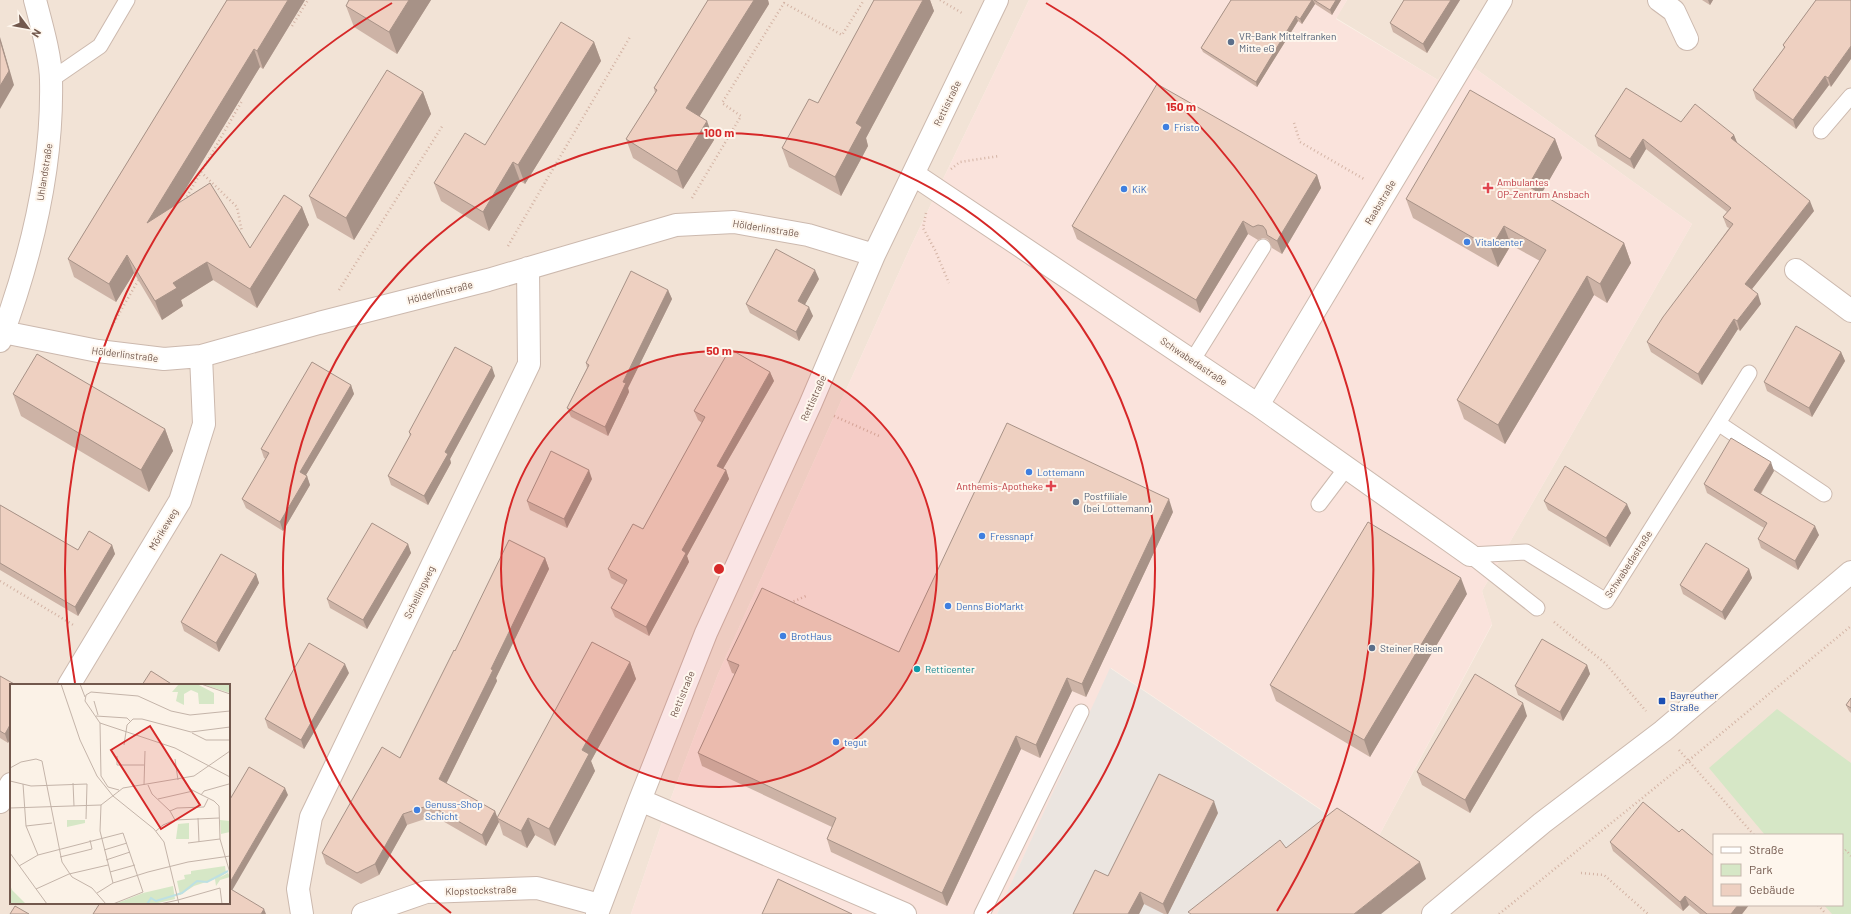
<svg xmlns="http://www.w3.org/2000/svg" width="1851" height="914" font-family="Barlow,sans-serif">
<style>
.residential{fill:#f2e3d6;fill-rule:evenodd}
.commercial{fill:#fae3dc}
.industrial{fill:#ebe5e0}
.green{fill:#d6e7c6}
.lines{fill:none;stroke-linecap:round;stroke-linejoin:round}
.lane-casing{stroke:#ccb9ae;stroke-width:17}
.street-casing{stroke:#ccb9ae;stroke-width:24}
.path{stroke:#d3b3a4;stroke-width:2.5;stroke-dasharray:1 3;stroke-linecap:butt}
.lane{stroke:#fff;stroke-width:15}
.street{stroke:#fff;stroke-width:22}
.wall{fill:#cdb3a6}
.shaded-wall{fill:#a79287}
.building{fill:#eed0c1;stroke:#a79287}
.ring{fill:none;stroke:#d62828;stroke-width:2}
.service-dot{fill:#5c6f8a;stroke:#fef6ed;stroke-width:1.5}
.shop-dot{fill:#3f7fe0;stroke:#fef6ed;stroke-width:1.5}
.health-dot{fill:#e0444e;stroke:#fef6ed;stroke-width:1.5}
.culture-dot{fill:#0f9aa8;stroke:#fef6ed;stroke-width:1.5}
.transit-dot{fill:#1a4fb4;stroke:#fef6ed;stroke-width:1.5}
.labels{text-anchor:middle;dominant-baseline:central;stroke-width:4;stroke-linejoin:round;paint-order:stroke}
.service-label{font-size:10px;fill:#4e5e75;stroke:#fef6ed;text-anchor:start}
.street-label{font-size:10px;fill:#72584d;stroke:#fef6ed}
.shop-label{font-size:10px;fill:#366cbe;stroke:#fef6ed;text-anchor:start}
.health-label{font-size:10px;fill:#be3a42;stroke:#fef6ed;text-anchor:start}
.culture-label{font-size:10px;fill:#0d838f;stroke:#fef6ed;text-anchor:start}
.transit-label{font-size:10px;fill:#164399;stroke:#fef6ed;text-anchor:start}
.inset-river{fill:none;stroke:#bde0e3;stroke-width:2}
.inset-road{fill:none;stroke:#c4b4a9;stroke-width:1}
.view{fill:#d62828;fill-opacity:0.15;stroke:#d62828;stroke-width:2}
.inset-edge{fill:none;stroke:#72584d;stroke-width:2}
.centre{fill:#d62828;stroke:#fef6ed;stroke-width:2}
.ring-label{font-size:12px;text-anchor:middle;font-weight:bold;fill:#d62828;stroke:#fef6ed;stroke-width:4;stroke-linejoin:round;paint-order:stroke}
</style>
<rect width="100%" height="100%" fill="#fbf2e7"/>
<path class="residential" d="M 0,0 L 1029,0 L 910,248 L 718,674 L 663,819 L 631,914 L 0,914 ZM 11,685 L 229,685 L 229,903 L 11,903 Z
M 1347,0 L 1851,0 L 1851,914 L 1381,914 L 1425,879 L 1374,845 L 1492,625 L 1482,591 L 1692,224 L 1455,54 L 1438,80 L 1336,18 ZM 1714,835 L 1842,835 L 1842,905 L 1714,905 Z"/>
<path class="commercial" d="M 1029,0 L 1347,0 L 1336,19 L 1438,80 L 1455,54 L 1692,224 L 1482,591 L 1492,624 L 1374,845 L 1111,668 L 997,914 L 631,914 L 663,819 L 718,674 L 910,248 Z"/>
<path class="industrial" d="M 1110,668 L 1343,825 L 1426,879 L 1381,914 L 997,914 Z"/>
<path class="green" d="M 1777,709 L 1851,763 L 1851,914 L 1832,914 L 1824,905 L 1842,905 L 1842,835 L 1765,835 L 1709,768 Z"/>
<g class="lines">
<defs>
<path id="lane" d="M 52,79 L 100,46 L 127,0
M 1821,131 L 1851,96
M 1192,361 L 1263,247
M 1718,423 L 1749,373
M 1319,504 L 1347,467
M 1470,555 L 1526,552 L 1606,601 L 1718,423 L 1824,494
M 1470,555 L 1537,608
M 982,914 L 1081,712"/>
<path id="street" d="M 1659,0 L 1674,11 L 1687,39
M 913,174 L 1258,405 L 1470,555
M 1796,270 L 1851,311
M 3,332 L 98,351 L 164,359 L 201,356 L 319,323 L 488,280 L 676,225 L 734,222 L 808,235 L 874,255
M 0,341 C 31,258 53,168 51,80 C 51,57 41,23 35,0
M 1258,405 L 1501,0
M 69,685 L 180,501 L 204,424 L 201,356
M 640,800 L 905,914
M 0,802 L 11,784
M 302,914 L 298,889 L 311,817 L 529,364 L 528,268
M 363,914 L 426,892 L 537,888 L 600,905
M 597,914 L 640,800 L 706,633 L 810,405 L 874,255 L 997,0
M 1433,914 L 1542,823 L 1663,731 L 1851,572"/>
</defs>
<use href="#lane" class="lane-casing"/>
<use href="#street" class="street-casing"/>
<path class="path" d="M 940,0 L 962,13
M 292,26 L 308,0
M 1294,123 L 1300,142 L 1364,179
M 951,169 L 960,162 L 999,156
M 201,172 L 237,207 L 242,232
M 692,198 L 741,116 L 722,103 L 784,3 L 842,35 L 864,0
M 185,200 L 242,101
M 926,213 L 923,228 L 935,250 L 949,283
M 508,246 L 630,37
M 339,290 L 443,125
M 112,326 L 139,279
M 834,416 L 879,436
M 0,581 L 75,626
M 790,603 L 806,596
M 1554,622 L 1605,663 L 1646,711
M 1679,750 L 1754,835
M 1842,853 L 1846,850 L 1851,856
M 1581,873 L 1604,875 L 1648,914
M 1818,905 L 1826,914
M 1499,914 L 1688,761 L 1851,626"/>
<use href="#lane" class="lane"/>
<use href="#street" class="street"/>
</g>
<path class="wall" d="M 227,0 L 305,0 L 263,69 L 260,67 L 176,204 L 250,248 L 302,207 L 309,225 L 257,308 L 213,280 L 181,300 L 183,306 L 162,320 L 134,273 L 116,302 L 74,277 L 68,259 Z
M 349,0 L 431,0 L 397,54 L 354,27 L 346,6 Z
M 708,0 L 768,0 L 769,4 L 699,116 L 714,140 L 683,189 L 633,158 L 626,139 L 655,93 L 654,88 Z
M 874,0 L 930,0 L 934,11 L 866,138 L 868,146 L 841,196 L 789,167 L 782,148 L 818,103 Z
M 1231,0 L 1341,0 L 1332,15 L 1315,4 L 1302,24 L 1298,21 L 1257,87 L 1203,52 L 1201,48 Z
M 1404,0 L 1460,0 L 1427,53 L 1393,32 L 1390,23 Z
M 1702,0 L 1713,0 L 1710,5 Z
M 1816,0 L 1831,87 L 1829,85 L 1796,129 L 1756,99 L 1753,90 L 1784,48 L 1783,45 Z
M 594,42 L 601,61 L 525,184 L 520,181 L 489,231 L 441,201 L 434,183 L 485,145 Z
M 423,92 L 431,114 L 354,240 L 317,218 L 309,196 Z
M 1681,122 L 1734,135 L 1737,143 L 1814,211 L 1752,289 L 1761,304 L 1740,331 L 1738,329 L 1702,385 L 1651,352 L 1647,342 L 1729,228 L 1727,227 L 1723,217 L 1727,212 L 1646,149 L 1634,169 L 1598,146 L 1595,136 Z
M 1555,139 L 1562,158 L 1541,194 L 1624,243 L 1631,263 L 1607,303 L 1594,295 L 1505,444 L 1464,419 L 1457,400 L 1540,261 L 1511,245 L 1498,267 L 1413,218 L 1406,199 Z
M 1317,175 L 1321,188 L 1282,254 L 1272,248 L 1269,241 L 1267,239 L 1263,238 L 1258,240 L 1248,234 L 1200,313 L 1077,239 L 1072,226 Z
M 819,279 L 805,304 L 813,316 L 799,341 L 750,313 L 746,304 Z
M 668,290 L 672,299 L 628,388 L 629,392 L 608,436 L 571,417 L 567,408 L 587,368 L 586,363 Z
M 1841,352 L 1845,361 L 1812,417 L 1767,391 L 1764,382 Z
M 770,372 L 774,381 L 723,469 L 726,470 L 729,479 L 687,556 L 689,562 L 649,636 L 615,617 L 611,608 L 624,585 L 611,578 L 608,569 L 643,529 L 702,423 L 698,420 L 694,411 Z
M 495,376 L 450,459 L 451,463 L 428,505 L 391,485 L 388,476 L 410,436 L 409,432 Z
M 351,385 L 354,394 L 306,475 L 307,476 L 310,485 L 283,531 L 246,508 L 242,499 L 266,459 L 264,458 L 261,449 Z
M 13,394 L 165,429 L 173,451 L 149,492 L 21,416 Z
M 1774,471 L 1761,494 L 1819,535 L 1798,570 L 1761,548 L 1758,539 L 1764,528 L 1707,493 L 1704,484 Z
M 592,479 L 567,528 L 530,510 L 527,501 Z
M 1544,501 L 1631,513 L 1610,547 L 1548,510 Z
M 0,505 L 78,550 L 112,545 L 115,554 L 78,616 L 0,570 Z
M 1173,512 L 1086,697 L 1072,691 L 1040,758 L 1021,749 L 947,906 L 831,852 L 827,839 L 832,827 L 702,766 L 698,753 L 735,674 L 732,673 L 727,660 L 899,652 Z
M 408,544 L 411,553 L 367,629 L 330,608 L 327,599 Z
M 545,558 L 549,569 L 496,678 L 497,681 L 446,784 L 495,811 L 497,818 L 630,662 L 636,679 L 591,761 L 595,771 L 555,846 L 535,835 L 527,848 L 503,835 L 499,822 L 486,846 L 434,816 L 407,825 L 379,875 L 361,884 L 326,864 L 322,853 L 400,758 L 455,651 Z
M 1749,569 L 1752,578 L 1725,620 L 1683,594 L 1680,585 Z
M 256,574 L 259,583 L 219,652 L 184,631 L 181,622 Z
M 1467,594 L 1370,757 L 1276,701 L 1270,685 Z
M 1587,665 L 1590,674 L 1563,721 L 1518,695 L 1515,686 Z
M 349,673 L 304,749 L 268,728 L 265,719 Z
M 0,676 L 8,743 L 0,738 Z
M 1851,698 L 1851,713 L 1849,711 L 1846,705 Z
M 1527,716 L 1470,813 L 1422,785 L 1417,772 Z
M 1218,813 L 1168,914 L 1164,914 L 1144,904 L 1139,914 L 1073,914 L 1108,876 Z
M 1610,842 L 1714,905 L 1749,905 L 1742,914 L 1700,914 L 1689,905 L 1683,911 L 1613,851 Z"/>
<path class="shaded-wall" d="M 288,0 L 305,0 L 263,69 L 257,51 Z
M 409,0 L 431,0 L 397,54 L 389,32 Z
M 754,0 L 768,0 L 769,4 L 693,127 L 686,108 Z
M 923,0 L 930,0 L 934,11 L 866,138 L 868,146 L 841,196 L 835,177 L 856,123 Z
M 1312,0 L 1313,0 L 1315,4 L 1302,24 L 1300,19 Z
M 1336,0 L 1341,0 L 1332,15 L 1330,10 Z
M 1451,0 L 1460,0 L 1427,53 L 1423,44 Z
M 1708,0 L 1713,0 L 1710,5 Z
M 1296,16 L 1298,21 L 1257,87 L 1256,82 Z
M 0,37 L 14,85 L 0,109 Z
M 594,42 L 601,61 L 525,184 L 518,165 Z
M 1851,46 L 1851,59 L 1831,87 L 1828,78 Z
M 254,49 L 260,67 L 154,241 L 147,223 Z
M 1825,76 L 1829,85 L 1796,129 L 1793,120 Z
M 423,92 L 431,114 L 354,240 L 346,218 Z
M 707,121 L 714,140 L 683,189 L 677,171 Z
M 1734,135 L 1738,145 L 1731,138 Z
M 1555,139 L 1562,158 L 1535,205 L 1528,186 Z
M 1643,139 L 1646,149 L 1634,169 L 1630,159 Z
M 513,162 L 520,181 L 489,231 L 483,212 Z
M 1317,175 L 1321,188 L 1282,254 L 1277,241 Z
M 1810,201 L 1814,211 L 1748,294 L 1745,284 Z
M 302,207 L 309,225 L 257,308 L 250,289 Z
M 1243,221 L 1248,234 L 1200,313 L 1196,300 Z
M 1504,226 L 1511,245 L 1498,267 L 1491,248 Z
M 1624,243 L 1631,263 L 1607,303 L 1600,284 Z
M 127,255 L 134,273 L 116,302 L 109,284 Z
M 207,262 L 213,280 L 181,300 L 183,306 L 162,320 L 155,301 L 173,283 Z
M 815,270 L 819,279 L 802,310 L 798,301 Z
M 1587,276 L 1594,295 L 1505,444 L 1498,425 Z
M 668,290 L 672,299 L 628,388 L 629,392 L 608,436 L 605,427 L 623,382 Z
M 1758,294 L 1761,304 L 1740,331 L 1737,321 Z
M 809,307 L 813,316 L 799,341 L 796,332 Z
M 1734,319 L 1738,329 L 1702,385 L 1698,374 Z
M 1841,352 L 1845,361 L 1812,417 L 1809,408 Z
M 492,367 L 495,376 L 450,459 L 451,463 L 428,505 L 424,496 L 445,452 Z
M 770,372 L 774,381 L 720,474 L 717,466 Z
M 351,385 L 354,394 L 303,480 L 300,472 Z
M 165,429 L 173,451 L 149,492 L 141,470 Z
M 1771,462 L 1774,471 L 1757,499 L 1754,490 Z
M 589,470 L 592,479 L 567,528 L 564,519 Z
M 726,470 L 729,479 L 687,556 L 689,562 L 649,636 L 646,627 L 682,550 Z
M 307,476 L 310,485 L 283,531 L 280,522 Z
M 1169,499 L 1173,512 L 1086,697 L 1082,684 Z
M 1627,504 L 1631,513 L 1610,547 L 1606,538 Z
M 1815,526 L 1819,535 L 1798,570 L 1795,561 Z
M 408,544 L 411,553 L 367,629 L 363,620 Z
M 112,545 L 115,554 L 78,616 L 75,607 Z
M 545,558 L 549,569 L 496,678 L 497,681 L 443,790 L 439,779 L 491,669 Z
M 1749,569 L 1752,578 L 1725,620 L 1722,612 Z
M 256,574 L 259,583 L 219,652 L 216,643 Z
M 1461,578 L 1467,594 L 1370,757 L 1364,740 Z
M 630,662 L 636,679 L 591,761 L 595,771 L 555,846 L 549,829 L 582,750 Z
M 345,664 L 349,673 L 304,749 L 301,740 Z
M 1587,665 L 1590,674 L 1563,721 L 1560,712 Z
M 1067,678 L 1072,691 L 1040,758 L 1036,745 Z
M 1523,703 L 1527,716 L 1470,813 L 1465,800 Z
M 11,723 L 11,738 L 8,743 L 5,734 Z
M 1016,736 L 1021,749 L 947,906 L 942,893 Z
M 285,788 L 288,795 L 230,894 L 229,892 L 229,884 Z
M 1214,801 L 1218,813 L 1168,914 L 1167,914 L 1163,904 Z
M 495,811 L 499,822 L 486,846 L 482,835 Z
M 403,814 L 407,825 L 379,875 L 375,864 Z
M 528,818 L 535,835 L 527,848 L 521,831 Z
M 1420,862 L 1426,879 L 1381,914 L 1354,914 Z
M 1140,892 L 1144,904 L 1139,914 L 1128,914 Z
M 1685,896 L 1689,905 L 1683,911 L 1680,902 Z
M 1738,905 L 1749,905 L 1742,914 L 1731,914 Z
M 264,909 L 266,914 L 261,914 Z"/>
<path class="building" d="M 227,0 L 288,0 L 257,51 L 254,49 L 147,223 L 210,183 L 250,248 L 284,195 L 302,207 L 250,289 L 207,262 L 173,283 L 177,288 L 155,301 L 127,255 L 109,284 L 68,259 Z
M 349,0 L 409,0 L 389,32 L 346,6 Z
M 708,0 L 754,0 L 686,108 L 707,121 L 677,171 L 626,139 L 657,90 L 654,88 Z
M 874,0 L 923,0 L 856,123 L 862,127 L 835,177 L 782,148 L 809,99 L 818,103 Z
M 1231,0 L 1312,0 L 1300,19 L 1296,16 L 1256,82 L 1201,48 Z
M 1314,0 L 1336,0 L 1330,10 Z
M 1404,0 L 1451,0 L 1423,44 L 1390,23 Z
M 1816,0 L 1851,0 L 1851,46 L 1828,78 L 1825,76 L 1793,120 L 1753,90 L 1785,47 L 1783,45 Z
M 561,22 L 594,42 L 518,165 L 513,162 L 483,212 L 434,183 L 465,133 L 485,145 Z
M 0,40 L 9,71 L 0,86 Z
M 387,70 L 423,92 L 346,218 L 309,196 Z
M 1157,84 L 1317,175 L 1277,241 L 1267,235 L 1266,230 L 1263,226 L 1258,225 L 1253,227 L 1243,221 L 1196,300 L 1072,226 Z
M 1626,88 L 1681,122 L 1695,104 L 1734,135 L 1731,138 L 1810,201 L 1745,284 L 1758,294 L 1737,321 L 1734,319 L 1698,374 L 1647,342 L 1663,317 L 1733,224 L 1723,217 L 1731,208 L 1643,139 L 1630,159 L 1595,136 Z
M 1470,90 L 1555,139 L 1528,186 L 1624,243 L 1600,284 L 1587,276 L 1498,425 L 1457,400 L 1546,250 L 1504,226 L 1491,248 L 1406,199 Z
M 776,249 L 815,270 L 798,301 L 809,307 L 796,332 L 746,304 Z
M 631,271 L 668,290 L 623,382 L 626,383 L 605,427 L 567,408 L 589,365 L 586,363 Z
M 1796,326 L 1841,352 L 1809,408 L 1764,382 Z
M 455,347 L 492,367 L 445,452 L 448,454 L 424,496 L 388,476 L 411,434 L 409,432 Z
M 730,349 L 770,372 L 717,466 L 726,470 L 682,550 L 686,553 L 646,627 L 611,608 L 627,580 L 608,569 L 633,524 L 643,529 L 705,417 L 694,411 Z
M 37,354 L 165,429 L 141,470 L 13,394 Z
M 312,362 L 351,385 L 300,472 L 307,476 L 280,522 L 242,499 L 269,453 L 261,449 Z
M 1007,423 L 1169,499 L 1082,684 L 1067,678 L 1036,745 L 1016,736 L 942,893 L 827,839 L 836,818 L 698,753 L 739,665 L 727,660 L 762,588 L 899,652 Z
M 1731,438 L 1771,462 L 1754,490 L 1815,526 L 1795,561 L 1758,539 L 1767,523 L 1704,484 Z
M 551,451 L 589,470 L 564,519 L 527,501 Z
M 1565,466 L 1627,504 L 1606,538 L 1544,501 Z
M 0,505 L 78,550 L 89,531 L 112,545 L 75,607 L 0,563 Z
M 1368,522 L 1461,578 L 1364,740 L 1270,685 Z
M 372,523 L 408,544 L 363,620 L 327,599 Z
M 509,540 L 545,558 L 491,669 L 493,670 L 439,779 L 495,811 L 482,835 L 430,805 L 403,814 L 375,864 L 357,873 L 322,853 L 382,747 L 400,758 L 454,650 L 455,651 Z
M 1706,543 L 1749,569 L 1722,612 L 1680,585 Z
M 221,554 L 256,574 L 216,643 L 181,622 Z
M 1542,639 L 1587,665 L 1560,712 L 1515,686 Z
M 592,642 L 630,662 L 582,750 L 589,754 L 549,829 L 528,818 L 521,831 L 497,818 Z
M 309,643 L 345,664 L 301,740 L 265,719 Z
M 151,671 L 173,685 L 142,685 Z
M 1475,674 L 1523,703 L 1465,800 L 1417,772 Z
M 0,676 L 16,685 L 11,685 L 11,723 L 5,734 L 0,731 Z
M 1851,698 L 1851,708 L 1846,705 Z
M 249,767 L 285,788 L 229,884 L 229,801 Z
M 1159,774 L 1214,801 L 1163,904 L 1140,892 L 1128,914 L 1073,914 L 1095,870 L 1108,876 Z
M 1643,802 L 1679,832 L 1682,829 L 1714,856 L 1714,905 L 1738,905 L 1731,914 L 1707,914 L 1685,896 L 1680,902 L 1610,842 Z
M 1337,808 L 1420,862 L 1354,914 L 1191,914 L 1188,912 L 1280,840 L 1286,848 Z
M 778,879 L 852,914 L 762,914 Z
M 229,888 L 264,909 L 261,914 L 93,914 L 100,903 L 229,903 Z
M 15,906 L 29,914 L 10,914 Z"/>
<circle cx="719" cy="569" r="218" fill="#d62828" fill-opacity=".12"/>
<g class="ring">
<circle cx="719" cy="569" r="218"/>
<path d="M451 913A436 436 0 1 1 987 913"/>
<path d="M75 683A654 654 0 0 1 392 3M1046 3A654 654 0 0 1 1277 911"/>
</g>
<g class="service-dot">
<circle cx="1231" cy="42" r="4"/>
<circle cx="1076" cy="502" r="4"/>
<circle cx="1372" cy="648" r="4"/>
</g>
<g class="shop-dot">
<circle cx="1166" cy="127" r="4"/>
<circle cx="1124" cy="189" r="4"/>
<circle cx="1467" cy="242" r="4"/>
<circle cx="1029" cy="472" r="4"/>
<circle cx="982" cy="536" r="4"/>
<circle cx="948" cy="606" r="4"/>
<circle cx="783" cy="636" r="4"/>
<circle cx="836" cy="742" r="4"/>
<circle cx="417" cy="810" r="4"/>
</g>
<g class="health-dot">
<path d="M1486 182h4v4h4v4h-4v4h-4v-4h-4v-4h4z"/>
<path d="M1049 480h4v4h4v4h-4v4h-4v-4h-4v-4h4z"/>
</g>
<circle class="culture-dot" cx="917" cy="669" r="4"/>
<rect class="transit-dot" x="1658" y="697" width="8" height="8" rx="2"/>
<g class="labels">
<g class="service-label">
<text x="1239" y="36">VR-Bank Mittelfranken<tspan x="1239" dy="12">Mitte eG</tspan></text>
<text x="1084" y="496">Postfiliale<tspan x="1084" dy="12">(bei Lottemann)</tspan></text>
<text x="1380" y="648">Steiner Reisen</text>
</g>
<g class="street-label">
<text transform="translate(947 103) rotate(-64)">Rettistraße</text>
<text transform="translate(44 172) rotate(-81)">Uhlandstraße</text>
<text transform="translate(1380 202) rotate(-59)">Raabstraße</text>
<text transform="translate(766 228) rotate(9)">Hölderlinstraße</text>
<text transform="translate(440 292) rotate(-14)">Hölderlinstraße</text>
<text transform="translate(125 354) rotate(7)">Hölderlinstraße</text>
<text transform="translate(1194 361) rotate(34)">Schwabedastraße</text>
<text transform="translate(813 398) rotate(-66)">Rettistraße</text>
<text transform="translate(163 529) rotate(-59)">Mörikeweg</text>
<text transform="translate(1628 564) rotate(-57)">Schwabedastraße</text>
<text transform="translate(419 592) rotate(-64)">Schellingweg</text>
<text transform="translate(682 694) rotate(-68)">Rettistraße</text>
<text transform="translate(481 890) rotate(-2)">Klopstockstraße</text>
</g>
<g class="shop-label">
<text x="1174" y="127">Fristo</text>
<text x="1132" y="189">KiK</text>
<text x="1475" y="242">Vitalcenter</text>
<text x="1037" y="472">Lottemann</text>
<text x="990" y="536">Fressnapf</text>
<text x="956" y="606">Denns BioMarkt</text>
<text x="791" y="636">BrotHaus</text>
<text x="844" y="742">tegut</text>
<text x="425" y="804">Genuss-Shop<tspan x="425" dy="12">Schicht</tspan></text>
</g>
<g class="health-label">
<text x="1497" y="182">Ambulantes<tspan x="1497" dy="12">OP-Zentrum Ansbach</tspan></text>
<text x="1043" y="486" text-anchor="end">Anthemis-Apotheke</text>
</g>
<g class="culture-label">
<text x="925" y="669">Retticenter</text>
</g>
<g class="transit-label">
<text x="1670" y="695">Bayreuther<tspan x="1670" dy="12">Straße</tspan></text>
</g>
</g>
<g transform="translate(10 684)">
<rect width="220" height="220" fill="#fbf2e7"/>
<path d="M 169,0 L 187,0 L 204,9 L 204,20 L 189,20 L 188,9 L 181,6 L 174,10 L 174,21 L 166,17 L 168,8 L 162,8 ZM 192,0 L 220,0 L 220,9 ZM 75,136 L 75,139 L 57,143 L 57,136 ZM 210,136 L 220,137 L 220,148 L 211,150 ZM 179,139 L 179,155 L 166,155 L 168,140 ZM 215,182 L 216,189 L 209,194 L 218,189 L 220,193 L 210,196 L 206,202 L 205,195 L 184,202 L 170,211 L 167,197 L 175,195 L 174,191 L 181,190 L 181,187 ZM 0,201 L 2,206 L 16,220 L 0,220 ZM 163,202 L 165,215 L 144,220 L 105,220 L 133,209 Z" fill="#d6e7c6"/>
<path class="inset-river" d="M 127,220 L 137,220 L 141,214 L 146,217 L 172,209 L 187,197 L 197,198 L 218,187"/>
<path class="inset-road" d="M 51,0 L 70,56 L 87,92 L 103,112 L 144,145 L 154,158 L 169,220M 70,0 L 75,13M 191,0 L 220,10M 81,8 L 128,12 L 161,27 L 180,31 L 220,27M 81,8 L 76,11 L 75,17 L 90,39 L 91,92 L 98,103 L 109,106M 84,17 L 88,31M 86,32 L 117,34 L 120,37M 90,39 L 165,64 L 220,93M 182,49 L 196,56 L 220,56M 114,61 L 117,41 L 123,35 L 132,35 L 181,48 L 220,43M 107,72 L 107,81 L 134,81M 165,75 L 168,96M 0,84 L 11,78 L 26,75 L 32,77 L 52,178 L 62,193 L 82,204 L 96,220M 173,95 L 180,105 L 204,117 L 209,122M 0,97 L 21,102 L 77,100 L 76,135M 63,99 L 64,122M 13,100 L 16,142 L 28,171M 134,101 L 135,67M 138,101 L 142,110 L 160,127 L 165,136M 191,111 L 194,107 L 219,100M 148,115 L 183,107M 91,121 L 90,147 L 103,199M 209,122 L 210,155 L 220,189M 0,124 L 91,121 L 113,104 L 184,92 L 220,67M 160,127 L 167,124 L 194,123 L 198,115M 188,134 L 189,158M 16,142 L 42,139M 146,147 L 153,141 L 165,136 L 209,134M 178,159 L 210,155M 94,166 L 117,159M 0,169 L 37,220M 50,173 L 82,165 L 80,156M 96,176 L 120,168M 9,182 L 28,171 L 113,149 L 133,208 L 103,220M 100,188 L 125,181M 26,205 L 59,190 L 98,181M 87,209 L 103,199 L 138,188 L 178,178 L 220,172M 168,216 L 210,204 L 212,220M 150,220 L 168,216"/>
<path class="view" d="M 140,42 L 190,121 L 151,145 L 101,66 Z"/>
<rect width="220" height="220" class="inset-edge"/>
</g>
<circle cx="719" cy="569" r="6" class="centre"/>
<g class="ring-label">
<text x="1181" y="111">150 m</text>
<text x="719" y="137">100 m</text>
<text x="719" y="355">50 m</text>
</g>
<rect x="1713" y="834" width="130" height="72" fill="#fef6ed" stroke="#c6b7ad"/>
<rect x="1721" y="847" width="20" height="6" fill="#ffffff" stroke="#c6b7ad"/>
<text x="1749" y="854" font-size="12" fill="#72584d">Straße</text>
<rect x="1721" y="864" width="20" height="12" fill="#d6e7c6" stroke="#c6b7ad"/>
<text x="1749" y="874" font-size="12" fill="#72584d">Park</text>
<rect x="1721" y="884" width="20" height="12" fill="#eed0c1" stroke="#c6b7ad"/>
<text x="1749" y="894" font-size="12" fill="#72584d">Gebäude</text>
<g transform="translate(28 28) rotate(122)" stroke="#fef6ed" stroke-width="3" paint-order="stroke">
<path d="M0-3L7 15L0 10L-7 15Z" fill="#72584d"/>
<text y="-6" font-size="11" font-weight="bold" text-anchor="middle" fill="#72584d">N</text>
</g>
</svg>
